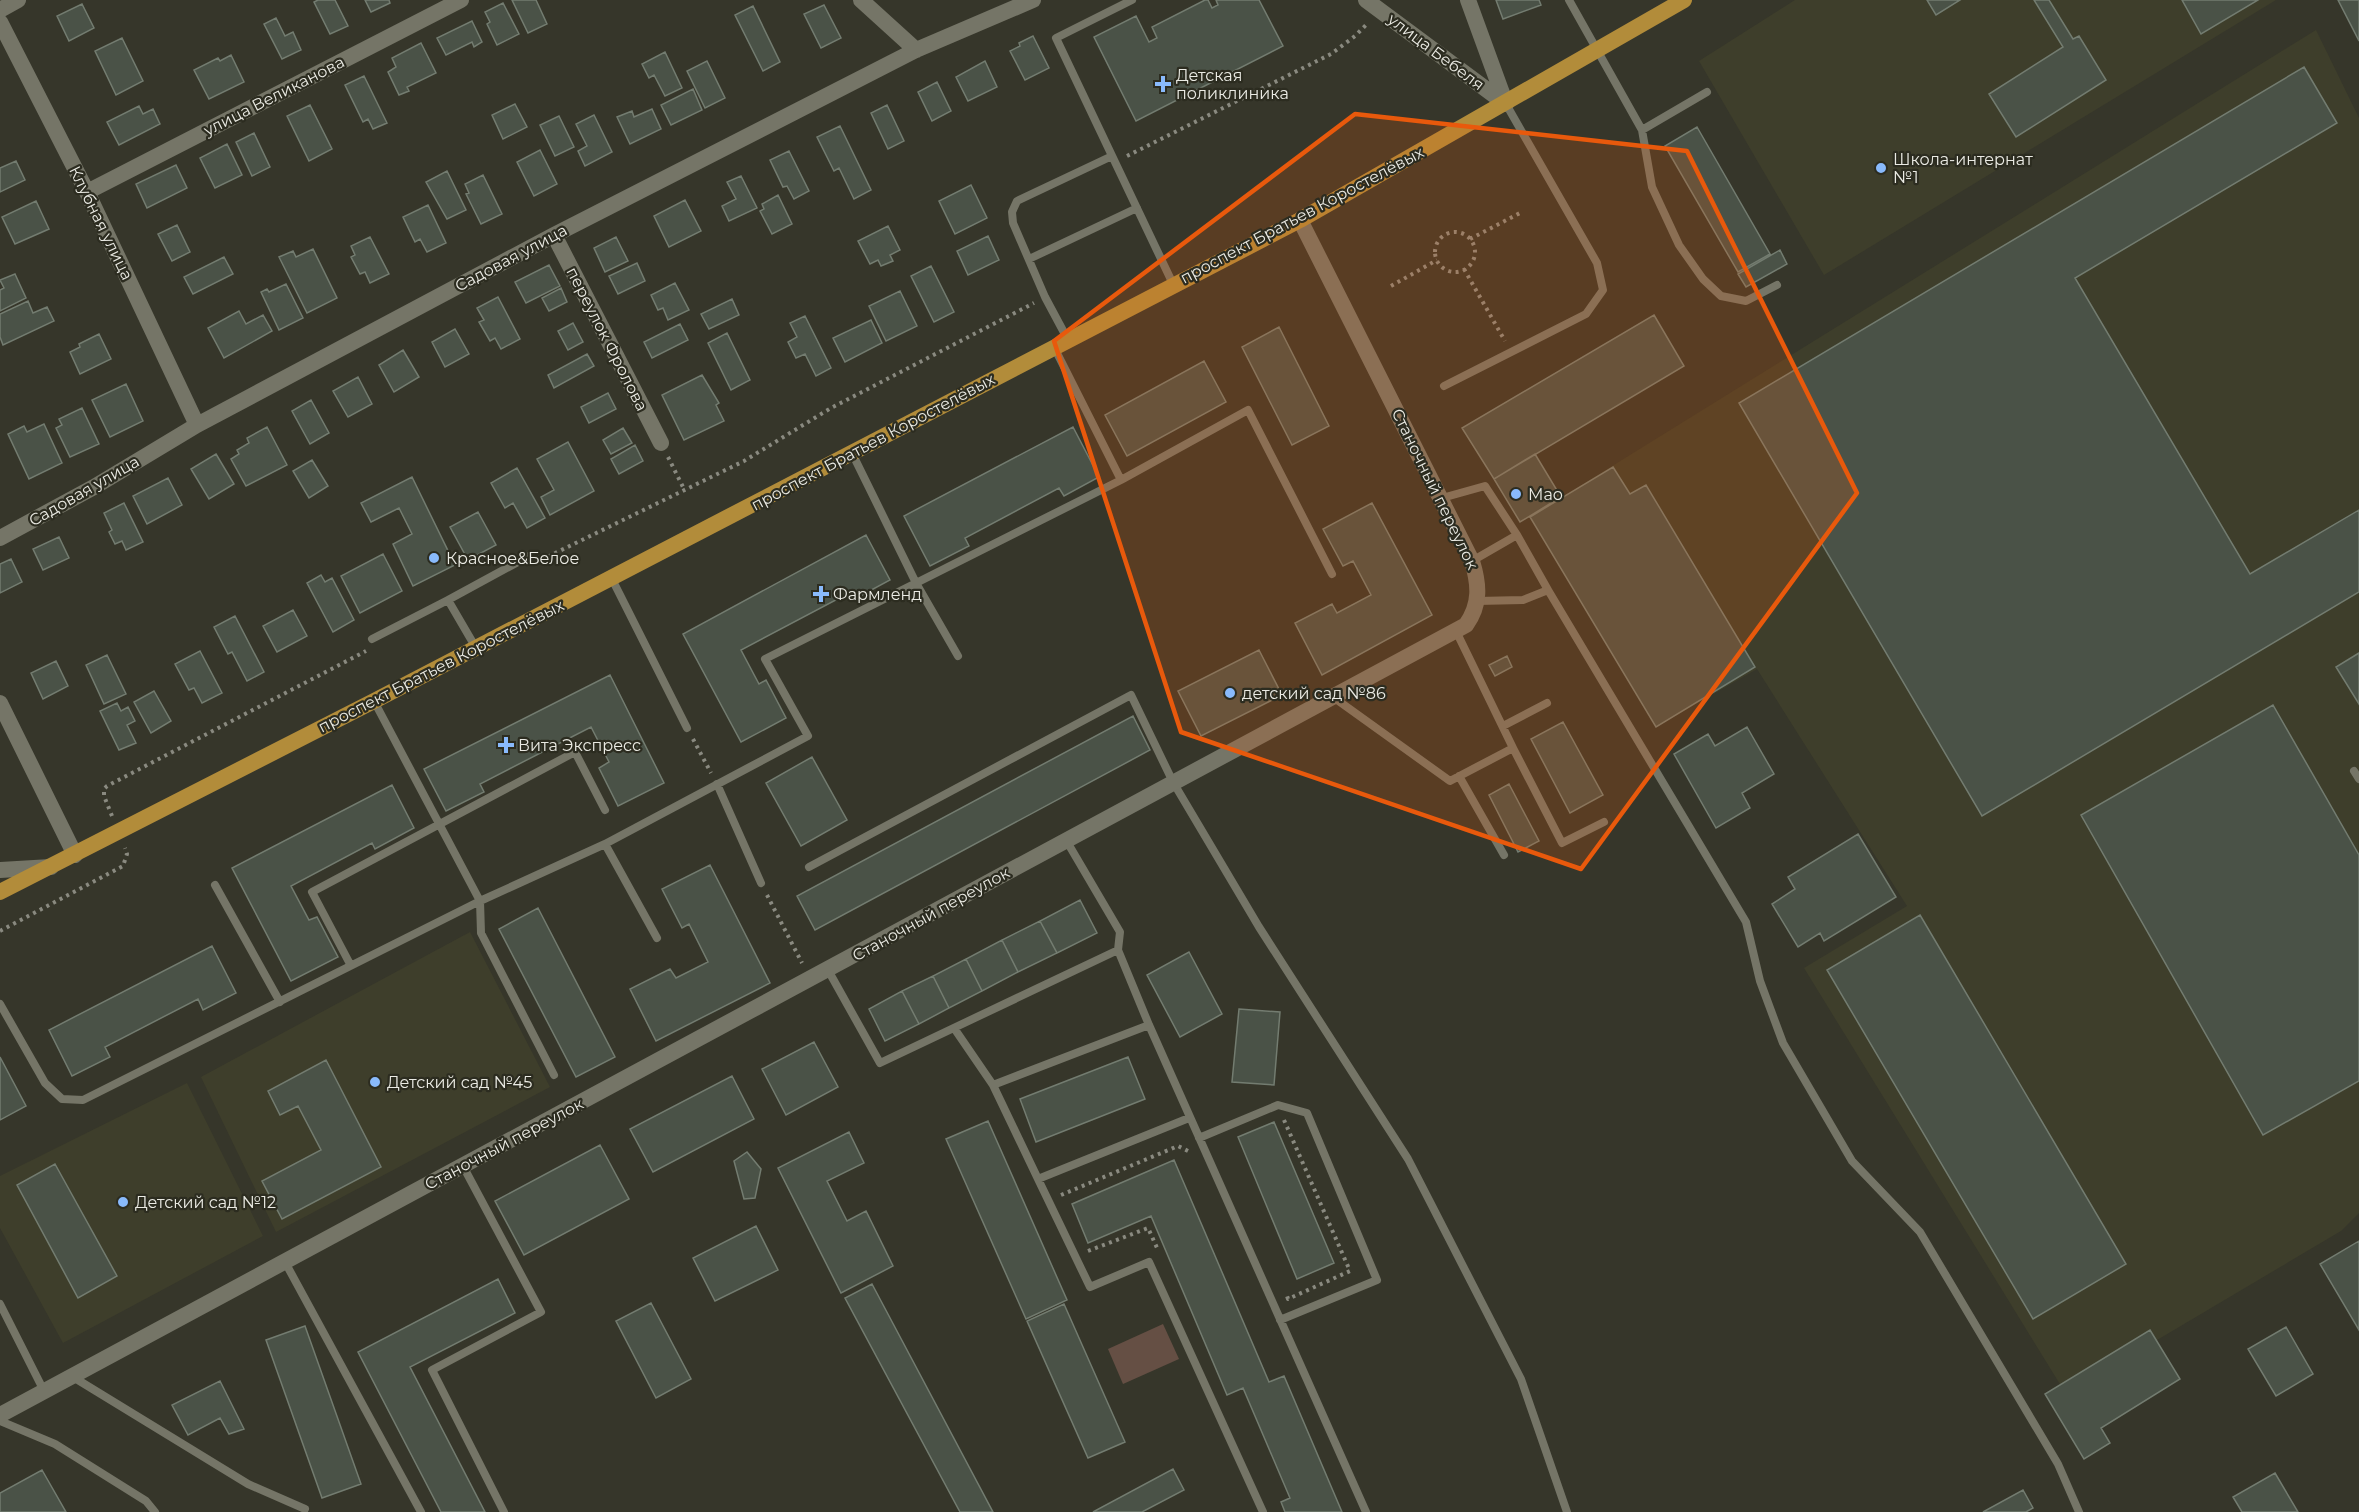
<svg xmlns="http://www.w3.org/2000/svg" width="2359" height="1512" font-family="Montserrat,sans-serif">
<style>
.built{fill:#3e3e2b}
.green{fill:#654f44}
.building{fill:#4a5247;stroke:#737c70;stroke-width:1.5}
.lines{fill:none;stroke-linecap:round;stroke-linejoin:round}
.path{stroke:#8a8a80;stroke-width:4;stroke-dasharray:3 4.5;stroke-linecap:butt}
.service{stroke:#757567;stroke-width:8}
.minor{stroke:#757567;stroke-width:16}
.tertiary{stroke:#757567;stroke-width:16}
.secondary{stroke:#757567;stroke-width:16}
.primary{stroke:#b28c3a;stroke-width:16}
.marked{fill:#e8590c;fill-opacity:0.2;stroke:#e8590c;stroke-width:4.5;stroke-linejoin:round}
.poi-dot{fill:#89bafc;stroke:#2c2c20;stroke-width:2}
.labels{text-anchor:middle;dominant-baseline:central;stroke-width:4.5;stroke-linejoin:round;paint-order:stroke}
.street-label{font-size:16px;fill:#ebebe4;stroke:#2c2c20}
.poi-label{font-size:16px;fill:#ebebe4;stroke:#2c2c20;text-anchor:start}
</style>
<rect width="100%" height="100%" fill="#36362a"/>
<path class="built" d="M 1795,0 L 2276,0 L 1824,275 L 1699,61 Z
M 2316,30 L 2359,118 L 2359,1213 L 2341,1231 L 2066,1394 L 1804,968 L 1907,906 L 1757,669 L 1656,727 L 1530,517 Z
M 470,932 L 550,1087 L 276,1232 L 201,1077 Z
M 187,1083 L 263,1236 L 63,1343 L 0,1228 L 0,1176 Z"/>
<path class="green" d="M 1163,1324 L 1179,1359 L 1123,1384 L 1108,1349 Z"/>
<path class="building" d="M 318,0 L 335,0 L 348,26 L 330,34 L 314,2 Z
M 365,0 L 389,0 L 390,3 L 371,12 Z
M 512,0 L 536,0 L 547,24 L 528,33 Z
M 1205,0 L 1208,0 L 1212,8 L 1218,5 L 1216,0 L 1259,0 L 1283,46 L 1136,121 L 1094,37 L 1136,16 L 1149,42 L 1157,38 L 1152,27 Z
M 1496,0 L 1539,0 L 1541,5 L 1503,19 Z
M 1927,0 L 1960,0 L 1936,15 Z
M 2034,0 L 2049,0 L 2073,39 L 2079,36 L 2106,80 L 2016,137 L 1989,94 L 2063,47 Z
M 2182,0 L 2258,0 L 2201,34 Z
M 2338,0 L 2359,0 L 2359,41 Z
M 503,3 L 519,34 L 497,45 L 487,24 L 490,22 L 485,12 Z
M 82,4 L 94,28 L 69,41 L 57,16 Z
M 824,5 L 841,38 L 821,48 L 804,14 Z
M 753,6 L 780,62 L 763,71 L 735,15 Z
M 276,18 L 285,36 L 293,32 L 301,50 L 282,59 L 264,24 Z
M 472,21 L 482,42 L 474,47 L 472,42 L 446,55 L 437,38 Z
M 1033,36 L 1049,68 L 1025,80 L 1010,51 L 1020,46 L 1019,43 Z
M 122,38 L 143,81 L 116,95 L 95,51 Z
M 421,43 L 436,73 L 407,87 L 409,91 L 399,95 L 388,72 L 396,67 L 392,58 Z
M 665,52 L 682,88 L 665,96 L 654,75 L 649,78 L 642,64 Z
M 231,55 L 244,82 L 209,99 L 194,70 L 218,58 L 220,61 Z
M 707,61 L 725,98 L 705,108 L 687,71 Z
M 985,61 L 997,87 L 968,101 L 956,77 Z
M 2304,67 L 2337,123 L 2075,278 L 2250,574 L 2359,510 L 2359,592 L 1982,816 L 1739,403 Z
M 364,76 L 387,123 L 373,129 L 368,119 L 363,122 L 345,85 Z
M 937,82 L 951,111 L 932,121 L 918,92 Z
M 693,89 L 702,110 L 671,125 L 661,105 Z
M 515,104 L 527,127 L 503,139 L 492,115 Z
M 310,105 L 332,149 L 309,161 L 287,116 Z
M 887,105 L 904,141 L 888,149 L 871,113 Z
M 139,106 L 143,114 L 153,109 L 160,124 L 119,145 L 107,122 Z
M 652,109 L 661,129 L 630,144 L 617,117 L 632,111 L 634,117 Z
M 594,115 L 612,152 L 585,166 L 578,151 L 587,146 L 576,124 Z
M 559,116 L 574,147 L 555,156 L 540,125 Z
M 840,126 L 871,190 L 854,199 L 839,168 L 834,171 L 817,137 Z
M 1697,127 L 1770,254 L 1738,272 L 1665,146 Z
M 254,133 L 270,167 L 252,176 L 236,142 Z
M 227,144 L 242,175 L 215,188 L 200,158 Z
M 540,150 L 557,184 L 534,196 L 517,162 Z
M 789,151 L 809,191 L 794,199 L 787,186 L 783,187 L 770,160 Z
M 16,161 L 25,180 L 0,192 L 0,168 Z
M 176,165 L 187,188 L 147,208 L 136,184 Z
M 447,171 L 466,210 L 447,219 L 426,182 Z
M 483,175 L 502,214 L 481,224 L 466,194 L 469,193 L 465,184 Z
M 741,176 L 757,208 L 729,221 L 722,206 L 736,199 L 727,182 Z
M 971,185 L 987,218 L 955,234 L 939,201 Z
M 778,195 L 792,224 L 772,234 L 760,211 L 764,209 L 762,204 Z
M 685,200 L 701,231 L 669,247 L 654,216 Z
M 36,201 L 49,229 L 15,244 L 2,217 Z
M 428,205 L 446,243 L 427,252 L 420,239 L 415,242 L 403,217 Z
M 177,225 L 190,252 L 172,261 L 158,234 Z
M 888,226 L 900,250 L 890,255 L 893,261 L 881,266 L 878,260 L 870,264 L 858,241 Z
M 988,236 L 999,260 L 968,275 L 957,251 Z
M 370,237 L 389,274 L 370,283 L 365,272 L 360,274 L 351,257 L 355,255 L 351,246 Z
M 616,237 L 628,261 L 605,272 L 594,248 Z
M 313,249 L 337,298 L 307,313 L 279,257 L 293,251 L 296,257 Z
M 1780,250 L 1787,264 L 1746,287 L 1738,274 Z
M 224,257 L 233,274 L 193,294 L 184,277 Z
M 637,263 L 645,281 L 618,294 L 609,276 Z
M 549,265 L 560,286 L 526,303 L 515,282 Z
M 931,266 L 954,312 L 934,322 L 911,276 Z
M 15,274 L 26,298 L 0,311 L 0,290 L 4,288 L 0,280 Z
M 675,283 L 689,310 L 668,320 L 663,308 L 658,310 L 651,295 Z
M 286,284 L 303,318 L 279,330 L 261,292 L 267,289 L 269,292 Z
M 561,288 L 567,302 L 549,311 L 542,298 Z
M 900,291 L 917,326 L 886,341 L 869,306 Z
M 498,297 L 520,339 L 501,349 L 495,338 L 490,341 L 479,322 L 484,320 L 477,308 Z
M 732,299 L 739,315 L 709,329 L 701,314 Z
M 28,301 L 33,313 L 47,307 L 54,321 L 3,345 L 0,337 L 0,314 Z
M 239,311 L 246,324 L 263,315 L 272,331 L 224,358 L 208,328 Z
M 1654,315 L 1684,366 L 1494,479 L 1462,428 Z
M 805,316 L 831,368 L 816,376 L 805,354 L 796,358 L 788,342 L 797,337 L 790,323 Z
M 871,320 L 882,343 L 845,362 L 833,338 Z
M 573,323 L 583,342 L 568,350 L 558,331 Z
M 680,324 L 688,340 L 652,358 L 644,342 Z
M 1279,327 L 1329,426 L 1292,445 L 1242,347 Z
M 455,329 L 469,354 L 445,367 L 432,342 Z
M 727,333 L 750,380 L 731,390 L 708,343 Z
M 99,334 L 111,359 L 80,374 L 70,352 L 80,347 L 79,344 Z
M 403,350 L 419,377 L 394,392 L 379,365 Z
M 587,354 L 594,366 L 554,388 L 548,375 Z
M 1204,361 L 1226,402 L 1127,456 L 1105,415 Z
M 702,375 L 719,403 L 716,405 L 724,421 L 684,440 L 662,395 Z
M 358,377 L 372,404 L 348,417 L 333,391 Z
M 126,384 L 143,421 L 110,437 L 92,400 Z
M 608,393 L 616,409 L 589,423 L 581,407 Z
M 311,400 L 329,433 L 310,444 L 292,411 Z
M 82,408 L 99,444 L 70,457 L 56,428 L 62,425 L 59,419 Z
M 44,424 L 62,463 L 29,479 L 8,434 L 24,426 L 27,432 Z
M 267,427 L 287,465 L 246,486 L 231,459 L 239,454 L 237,450 L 249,443 L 247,438 Z
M 1073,427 L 1099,477 L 1064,496 L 1059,488 L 965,538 L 969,546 L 930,566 L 904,516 Z
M 623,428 L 632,443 L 611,454 L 603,440 Z
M 568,442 L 594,491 L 550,515 L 541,497 L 554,490 L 537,459 Z
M 635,445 L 643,461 L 619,474 L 611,459 Z
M 216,454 L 234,484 L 209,499 L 191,469 Z
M 1535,454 L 1561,497 L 1520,522 L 1494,479 Z
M 312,460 L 328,486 L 309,498 L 293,471 Z
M 1613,467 L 1630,494 L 1646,485 L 1755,667 L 1656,727 L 1530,517 Z
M 517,468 L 545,518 L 527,528 L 513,503 L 505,508 L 491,483 Z
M 412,477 L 455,565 L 413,586 L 393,544 L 412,534 L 399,508 L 371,522 L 361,503 Z
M 168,478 L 182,505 L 147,524 L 133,496 Z
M 124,503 L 143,542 L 126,550 L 122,541 L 115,544 L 109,532 L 112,530 L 104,513 Z
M 1372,503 L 1432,615 L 1322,675 L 1295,623 L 1332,604 L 1337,613 L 1371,595 L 1353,561 L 1343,566 L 1323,529 Z
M 478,512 L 496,545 L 468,560 L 450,527 Z
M 866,535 L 890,580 L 851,601 L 847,594 L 741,650 L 759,684 L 766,680 L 786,718 L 741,742 L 683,634 Z
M 59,537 L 69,558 L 43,570 L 33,549 Z
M 383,554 L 402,591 L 360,613 L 341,576 Z
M 11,559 L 22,582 L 0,593 L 0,564 Z
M 321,575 L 325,582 L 332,578 L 354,620 L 333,632 L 307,583 Z
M 293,610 L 307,636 L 277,652 L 263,626 Z
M 235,616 L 264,672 L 247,681 L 232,652 L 228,654 L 214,627 Z
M 1259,650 L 1282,695 L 1201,736 L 1178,691 Z
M 200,651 L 222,693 L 202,703 L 194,688 L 189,690 L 175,664 Z
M 2359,653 L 2359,704 L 2336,667 Z
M 107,655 L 126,694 L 104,704 L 86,665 Z
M 1507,656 L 1512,667 L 1495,676 L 1489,665 Z
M 56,661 L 68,686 L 43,699 L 31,673 Z
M 610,675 L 664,783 L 618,806 L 599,768 L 609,762 L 591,727 L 480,784 L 484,792 L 446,811 L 424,769 Z
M 154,691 L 171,721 L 151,733 L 134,702 Z
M 117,703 L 121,711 L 128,707 L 135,721 L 127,725 L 136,743 L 119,750 L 100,711 Z
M 2273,705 L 2359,855 L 2359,1081 L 2263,1135 L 2081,815 Z
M 1133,716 L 1150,750 L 815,930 L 797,896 Z
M 1563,722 L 1603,795 L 1570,813 L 1531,739 Z
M 1747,727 L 1774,774 L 1742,793 L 1750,808 L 1716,828 L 1674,754 L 1708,734 L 1715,746 Z
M 812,757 L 847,820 L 801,846 L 766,783 Z
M 1509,784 L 1539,841 L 1518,852 L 1489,795 Z
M 392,785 L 414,828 L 375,849 L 372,843 L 291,886 L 309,920 L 317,917 L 338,957 L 291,981 L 232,868 Z
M 1858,834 L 1896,897 L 1824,941 L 1820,933 L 1798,947 L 1772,904 L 1795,889 L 1788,877 Z
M 710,865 L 770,983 L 656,1041 L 630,989 L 670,969 L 676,978 L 708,962 L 689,924 L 682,928 L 662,889 Z
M 1080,900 L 1097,933 L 1057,953 L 1040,921 Z
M 538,908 L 615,1057 L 576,1077 L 499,929 Z
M 1920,915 L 2126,1264 L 2033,1319 L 1827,970 Z
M 1040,921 L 1057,953 L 1018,972 L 1002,940 Z
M 1002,940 L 1018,972 L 982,991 L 966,959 Z
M 212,946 L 236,993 L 203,1010 L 198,999 L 105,1047 L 110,1057 L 72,1076 L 49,1030 Z
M 1189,952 L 1222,1014 L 1180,1037 L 1147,975 Z
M 966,959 L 982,991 L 949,1008 L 933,976 Z
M 933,976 L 949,1008 L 919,1024 L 902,991 Z
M 902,991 L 919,1024 L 885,1041 L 869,1009 Z
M 1239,1009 L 1280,1012 L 1274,1085 L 1232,1082 Z
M 814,1042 L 838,1087 L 786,1115 L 762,1069 Z
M 0,1057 L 26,1106 L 0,1120 Z
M 1128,1057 L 1145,1099 L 1036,1142 L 1020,1099 Z
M 326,1060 L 381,1167 L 282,1219 L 262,1181 L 321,1150 L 298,1106 L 280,1115 L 268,1091 Z
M 732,1076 L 754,1119 L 653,1172 L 630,1129 Z
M 988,1121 L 1067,1300 L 1026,1319 L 946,1139 Z
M 1274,1122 L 1334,1263 L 1297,1279 L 1238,1137 Z
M 849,1132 L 864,1163 L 827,1181 L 847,1221 L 866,1211 L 893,1266 L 841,1293 L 778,1168 Z
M 600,1145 L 629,1199 L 524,1255 L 495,1201 Z
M 747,1152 L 761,1169 L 755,1198 L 744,1199 L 734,1161 Z
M 1174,1160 L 1269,1382 L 1284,1376 L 1342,1512 L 1285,1512 L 1281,1502 L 1290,1498 L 1243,1388 L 1227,1395 L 1151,1216 L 1088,1243 L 1072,1204 Z
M 55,1164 L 117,1276 L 78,1298 L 17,1185 Z
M 756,1226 L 778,1270 L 715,1301 L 693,1258 Z
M 2359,1241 L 2359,1330 L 2320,1264 Z
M 498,1279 L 515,1313 L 410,1367 L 485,1512 L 441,1512 L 358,1352 Z
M 872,1284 L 993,1512 L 960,1512 L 845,1298 Z
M 651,1303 L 691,1379 L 656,1398 L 616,1321 Z
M 1064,1304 L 1125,1442 L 1088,1458 L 1027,1321 Z
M 305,1326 L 361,1484 L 322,1498 L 266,1340 Z
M 2286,1327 L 2313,1374 L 2276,1396 L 2248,1349 Z
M 2150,1330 L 2180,1379 L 2101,1428 L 2110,1443 L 2084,1459 L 2045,1394 Z
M 220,1381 L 244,1429 L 229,1434 L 220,1418 L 188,1435 L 172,1405 Z
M 1173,1469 L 1184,1490 L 1142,1512 L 1093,1512 Z
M 42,1470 L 66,1512 L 0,1512 L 0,1493 Z
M 2275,1473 L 2298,1512 L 2242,1512 L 2233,1497 Z
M 2023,1490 L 2033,1508 L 2026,1512 L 1983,1512 Z"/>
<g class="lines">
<path class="path" d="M 1127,156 L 1331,54 L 1355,36 L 1368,23
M1435 252a20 20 0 1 1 40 0a20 20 0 1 1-40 0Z
M 1470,239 L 1520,213
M 1464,269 L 1505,341
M 1391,286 L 1437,260
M 668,457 L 684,489
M 541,560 L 744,461 L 831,408 L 1034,303
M 693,739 L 711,773
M 112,816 L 104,796 L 104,789 L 107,786 L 366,651
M 767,895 L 802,963
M 0,931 L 123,866 L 127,854 L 125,848
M 1284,1120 L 1350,1271 L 1288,1299 L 1287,1296
M 1061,1195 L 1178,1146 L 1190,1152
M 1088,1251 L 1148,1228 L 1158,1250"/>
<path class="service" d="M 1132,0 L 1056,38 L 1173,284
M 1569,0 L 1642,130 L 1652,187 L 1679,245 L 1703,279 L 1721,296 L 1746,301 L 1777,285
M 1642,130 L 1707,92
M 1029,259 L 1137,208
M 1068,340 L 1045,297 L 1013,223 L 1012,212 L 1017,201 L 1112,156
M 1054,347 L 1121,480
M 1444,386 L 1586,314 L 1603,290 L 1597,263 L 1506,104
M 852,453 L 916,583 L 958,656
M 1442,498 L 1485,486 L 1517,535 L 1472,561
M 1517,535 L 1548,590
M 611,577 L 687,728
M 1477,601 L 1523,600 L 1548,590 L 1746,922 L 1760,981 L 1783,1043 L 1852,1161 L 1920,1232 L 2058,1464 L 2079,1512
M 372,639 L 448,600
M 476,648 L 448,600 L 529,556
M 1333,697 L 1450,781 L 1513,748 L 1456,631
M 374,701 L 480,901 L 605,844 L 808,736 L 765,659 L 1121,480 L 1248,410 L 1332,574
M 1503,726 L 1547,703
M 1513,748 L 1562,843 L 1604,822
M 2354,771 L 2359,779
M 1459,776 L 1504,855
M 717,784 L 761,883
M 1066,840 L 1120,932 L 1118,950 L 1149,1025 L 1366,1512
M 605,844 L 657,938
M 809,867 L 1131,695 L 1173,782 L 1259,927 L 1408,1159 L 1521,1379 L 1567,1512
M 215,885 L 280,1002
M 350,964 L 312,892 L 575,752 L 605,810
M 828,970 L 880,1063 L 1118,950
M 0,1004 L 45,1083 L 62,1099 L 83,1100 L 480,901 L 481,933 L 554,1075
M 954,1028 L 993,1085 L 1038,1179 L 1189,1118
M 993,1085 L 1149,1025
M 1199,1138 L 1278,1105 L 1307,1113 L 1377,1280 L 1280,1320
M 463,1166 L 541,1312 L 432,1370 L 504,1512
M 1038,1179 L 1090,1287 L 1149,1262 L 1263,1512
M 285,1262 L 421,1512
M 0,1304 L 44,1391
M 73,1377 L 248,1484 L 305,1509
M 0,1421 L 55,1444 L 146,1501 L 155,1512"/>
<path class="minor" d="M 861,0 L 916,50
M 0,10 L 18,0
M 0,22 L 87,192 L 197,425
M 87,192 L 461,0
M 554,235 L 661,443
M 0,538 L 94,487 L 197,425 L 554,235 L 916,50 L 1033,0"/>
<path class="tertiary" d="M 1366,0 L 1506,104
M 1468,0 L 1506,104
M 0,703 L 75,855"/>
<path class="secondary" d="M 0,870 L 51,867
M 0,1415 L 1466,625 C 1481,604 1479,584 1472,561 L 1300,220"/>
<path class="primary" d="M 0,892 L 374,701 L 1300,220 L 1684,0"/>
</g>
<path class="marked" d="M 1355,114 L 1687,151 L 1857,493 L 1581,869 L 1181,732 L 1054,341 Z"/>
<g class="poi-dot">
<path d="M1160 75h6v6h6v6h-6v6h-6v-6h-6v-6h6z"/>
<circle cx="1881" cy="168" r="6"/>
<circle cx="1516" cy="494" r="6"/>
<circle cx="434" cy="558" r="6"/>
<path d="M818 585h6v6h6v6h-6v6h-6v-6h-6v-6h6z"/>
<circle cx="1230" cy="693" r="6"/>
<path d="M503 736h6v6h6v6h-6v6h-6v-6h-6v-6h6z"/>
<circle cx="375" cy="1082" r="6"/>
<circle cx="123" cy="1202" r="6"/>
</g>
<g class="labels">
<g class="street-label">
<text transform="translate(1436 52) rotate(37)">улица Бебеля</text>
<text transform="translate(274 96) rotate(-27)">улица Великанова</text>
<text transform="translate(1302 215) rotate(-28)">проспект Братьев Коростелёвых</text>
<text transform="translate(101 223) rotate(64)">Клубная улица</text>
<text transform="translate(511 258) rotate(-28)">Садовая улица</text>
<text transform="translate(607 339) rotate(63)">переулок Фролова</text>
<text transform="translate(873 442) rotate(-28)">проспект Братьев Коростелёвых</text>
<text transform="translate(1435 489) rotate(64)">Станочный переулок</text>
<text transform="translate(84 491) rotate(-30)">Садовая улица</text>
<text transform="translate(441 666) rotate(-27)">проспект Братьев Коростелёвых</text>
<text transform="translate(931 914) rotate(-29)">Станочный переулок</text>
<text transform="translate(504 1144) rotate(-28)">Станочный переулок</text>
</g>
<g class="poi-label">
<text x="1176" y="75">Детская<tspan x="1176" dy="18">поликлиника</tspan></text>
<text x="1893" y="159">Школа-интернат<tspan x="1893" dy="18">№1</tspan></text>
<text x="1528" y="494">Мао</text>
<text x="446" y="558">Красное&amp;Белое</text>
<text x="833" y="594">Фармленд</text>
<text x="1242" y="693">детский сад №86</text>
<text x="518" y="745">Вита Экспресс</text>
<text x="387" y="1082">Детский сад №45</text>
<text x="135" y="1202">Детский сад №12</text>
</g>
</g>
</svg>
